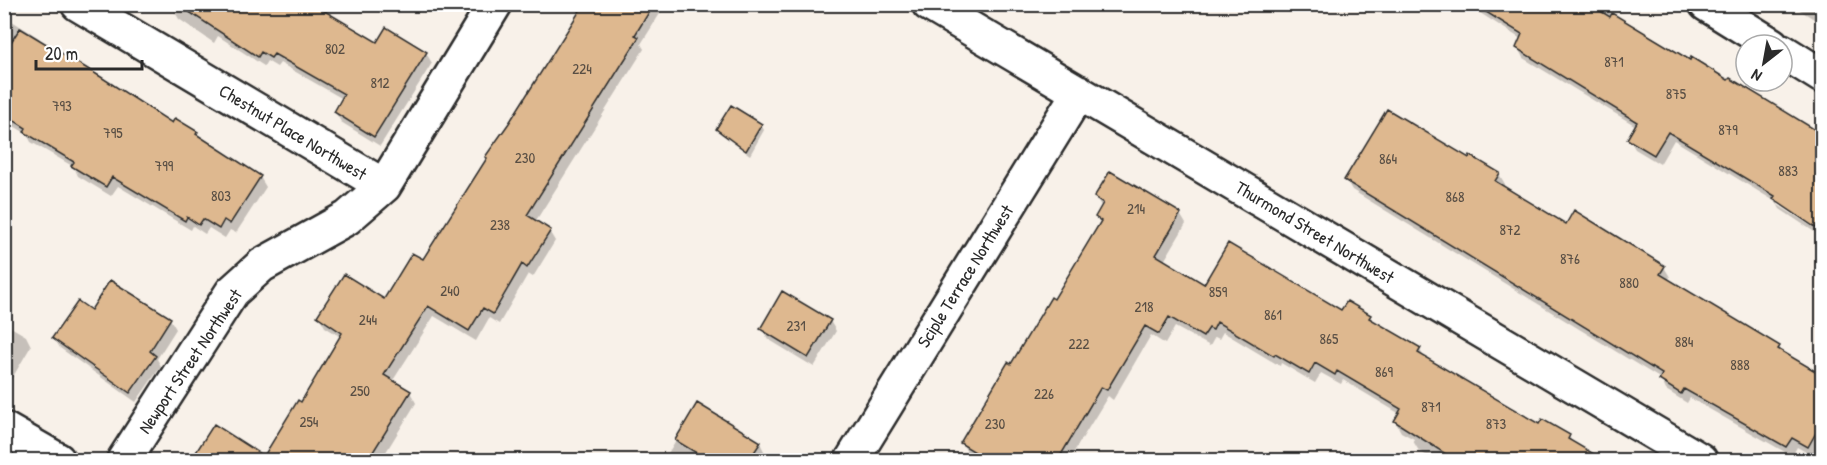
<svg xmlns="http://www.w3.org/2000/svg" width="1827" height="465" font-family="'Patrick Hand',sans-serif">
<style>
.shadow{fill:#0003}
.building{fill:#deb88f;stroke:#2b2b2b;stroke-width:1.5}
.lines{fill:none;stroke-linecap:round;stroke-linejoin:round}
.minor-casing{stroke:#2b2b2b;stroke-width:38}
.minor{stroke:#fff;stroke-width:33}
.labels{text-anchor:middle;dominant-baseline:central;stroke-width:4.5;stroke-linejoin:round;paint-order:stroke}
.number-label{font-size:15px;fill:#584e44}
.street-label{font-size:18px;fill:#2b2b2b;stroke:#fff}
</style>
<rect width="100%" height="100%" fill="#f8f1e9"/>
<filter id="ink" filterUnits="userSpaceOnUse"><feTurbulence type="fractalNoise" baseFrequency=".0167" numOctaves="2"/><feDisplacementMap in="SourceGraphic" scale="12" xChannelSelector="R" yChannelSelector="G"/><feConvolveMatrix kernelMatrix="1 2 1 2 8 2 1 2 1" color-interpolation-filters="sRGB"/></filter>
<g filter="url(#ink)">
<path class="shadow" d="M 176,4 L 312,4 L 378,44 L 426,53 L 432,63 L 380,146 L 341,122 L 335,112 L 343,99 L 280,63 L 277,67 L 267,61 L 264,66 L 218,36 L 214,43 L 179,19 L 173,9 Z
M 591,4 L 666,4 L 641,44 L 644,49 L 535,222 L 549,231 L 555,241 L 533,277 L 528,274 L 499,324 L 489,318 L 476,341 L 434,316 L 392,382 L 410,392 L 416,403 L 381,460 L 194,460 L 214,426 L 265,458 L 302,404 L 341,337 L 325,327 L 319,316 L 385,302 L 423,261 Z
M 1466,4 L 1595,4 L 1690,62 L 1790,115 L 1822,137 L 1822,230 L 1778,201 L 1778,205 L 1822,233 L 1822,237 L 1780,209 L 1776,202 L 1674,140 L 1660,164 L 1635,149 L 1629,139 L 1636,126 L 1523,58 L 1518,48 L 1521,39 Z
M 1790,4 L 1822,4 L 1822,24 Z
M 4,16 L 39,38 L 43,44 L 172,125 L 197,133 L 199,138 L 260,177 L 266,187 L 236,233 L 230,230 L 225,238 L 209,228 L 205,234 L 193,226 L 191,230 L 118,186 L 111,196 L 78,176 L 74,167 L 31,142 L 27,134 L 4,120 Z
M 761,125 L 764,130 L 750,155 L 721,134 L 718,129 Z
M 1469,160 L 1499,174 L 1505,184 L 1503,188 L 1566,226 L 1664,267 L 1670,277 L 1668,281 L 1779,347 L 1784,354 L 1822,377 L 1822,441 L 1813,456 L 1797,447 L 1792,456 L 1690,398 L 1687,403 L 1666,390 L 1661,379 L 1352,190 L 1346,180 Z
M 1096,197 L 1180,214 L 1186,224 L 1164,261 L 1204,286 L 1370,316 L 1373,321 L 1420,350 L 1425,359 L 1539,426 L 1569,436 L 1573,444 L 1601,460 L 1434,460 L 1419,451 L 1413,441 L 1414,439 L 1401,432 L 1395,421 L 1400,414 L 1343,380 L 1341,384 L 1321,373 L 1315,383 L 1281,363 L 1280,366 L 1223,332 L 1219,339 L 1215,337 L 1210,346 L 1175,327 L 1165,344 L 1151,335 L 1113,400 L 1108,396 L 1069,460 L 977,460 L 968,454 L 962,443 L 1055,301 L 1101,224 L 1096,217 L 1102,208 Z
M 110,282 L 170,319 L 176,329 L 157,359 L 161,366 L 136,402 L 60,348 L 54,338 L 92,312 Z
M 830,321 L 836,331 L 814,367 L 768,339 L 762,329 Z
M 4,323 L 26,336 L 31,346 L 11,380 L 4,376 Z
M 697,405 L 760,443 L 765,453 L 761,460 L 664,460 Z"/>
<path class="building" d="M 177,4 L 313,4 L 377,42 L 386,27 L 427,52 L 374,137 L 334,112 L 344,94 L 274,54 L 271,58 L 261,52 L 258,57 Z
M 584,4 L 654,4 L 635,35 L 639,37 L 527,215 L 551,230 L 527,268 L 522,264 L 493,314 L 483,308 L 469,331 L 428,306 L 384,375 L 411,391 L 368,460 L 191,460 L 214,424 L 264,456 L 298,400 L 301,402 L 342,333 L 317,316 L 344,274 L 384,299 L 412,253 L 423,259 L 487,158 L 485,157 L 509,123 Z
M 1473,4 L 1589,4 L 1610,17 L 1612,13 L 1690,60 L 1691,57 L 1728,80 L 1730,78 L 1822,134 L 1822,232 L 1773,199 L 1775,196 L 1668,132 L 1654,155 L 1627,139 L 1637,122 L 1516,48 L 1522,34 Z
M 20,28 L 101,77 L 172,123 L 175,118 L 198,132 L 196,134 L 261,176 L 230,224 L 224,220 L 219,229 L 203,219 L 199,225 L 187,217 L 185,221 L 112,177 L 106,187 L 71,166 L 74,162 L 24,132 L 26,128 L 4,114 L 4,53 Z
M 731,105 L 762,124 L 746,151 L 716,129 Z
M 1387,109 L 1469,158 L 1470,155 L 1500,173 L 1495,181 L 1566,224 L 1574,210 L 1616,236 L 1665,266 L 1660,274 L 1780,346 L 1778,349 L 1822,375 L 1822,422 L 1808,447 L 1792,438 L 1786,447 L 1684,389 L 1681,394 L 1659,380 L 1662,374 L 1344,180 Z
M 1110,171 L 1181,213 L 1156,255 L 1204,284 L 1228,243 L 1341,310 L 1347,301 L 1371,315 L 1369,318 L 1421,348 L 1418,353 L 1539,424 L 1542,419 L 1570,435 L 1568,439 L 1604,460 L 1455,460 L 1394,421 L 1401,409 L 1337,371 L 1335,375 L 1315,363 L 1309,374 L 1275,354 L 1274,356 L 1217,322 L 1213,330 L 1209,328 L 1203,337 L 1169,317 L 1159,334 L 1145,326 L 1107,390 L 1101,387 L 1058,460 L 988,460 L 960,443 L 1008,362 L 1011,364 L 1051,297 L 1054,299 L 1101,221 L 1095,217 L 1103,203 L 1094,197 Z
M 110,280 L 171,318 L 150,351 L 156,356 L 130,393 L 52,338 L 78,301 L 91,310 Z
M 782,291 L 831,320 L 808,358 L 760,329 Z
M 697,403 L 761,442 L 749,460 L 708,460 L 675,440 Z"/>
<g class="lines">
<defs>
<path id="minor" d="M 78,4 L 384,186
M 929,4 L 1700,460
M 1706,4 L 1772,45
M 1782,51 L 1822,76
M 4,429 L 58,460
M 124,460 L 232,292 L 262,265 L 347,218 L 384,186 L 495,4
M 852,460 L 1079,92"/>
</defs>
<use href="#minor" class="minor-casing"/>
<use href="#minor" class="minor"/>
</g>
</g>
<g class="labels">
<g class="number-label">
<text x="335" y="48">802</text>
<text x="1614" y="61">871</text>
<text x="582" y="68">224</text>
<text x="380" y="82">812</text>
<text x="1676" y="93">875</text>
<text x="62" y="105">793</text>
<text x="1728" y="129">879</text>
<text x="113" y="132">795</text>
<text x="525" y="157">230</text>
<text x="1388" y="158">864</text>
<text x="164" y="165">799</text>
<text x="1788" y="170">883</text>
<text x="221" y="195">803</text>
<text x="1455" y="196">868</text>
<text x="1136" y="208">214</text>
<text x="500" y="224">238</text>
<text x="1510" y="229">872</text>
<text x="1570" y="258">876</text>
<text x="1629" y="282">880</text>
<text x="450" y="290">240</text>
<text x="1218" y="291">859</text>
<text x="1144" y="306">218</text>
<text x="1273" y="314">861</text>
<text x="368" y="319">244</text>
<text x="796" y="325">231</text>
<text x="1329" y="338">865</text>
<text x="1684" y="341">884</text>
<text x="1079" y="343">222</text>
<text x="1740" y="364">888</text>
<text x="1384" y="371">869</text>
<text x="360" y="390">250</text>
<text x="1044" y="393">226</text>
<text x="1431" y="406">871</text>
<text x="309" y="421">254</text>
<text x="995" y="423">230</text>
<text x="1496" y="423">873</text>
</g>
<g class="street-label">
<text transform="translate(293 132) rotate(31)">Chestnut Place Northwest</text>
<text transform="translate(1315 232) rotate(31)">Thurmond Street Northwest</text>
<text transform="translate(965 276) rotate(-58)">Sciple Terrace Northwest</text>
<text transform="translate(190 361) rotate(-56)">Newport Street Northwest</text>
</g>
</g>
<rect width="1827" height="465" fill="none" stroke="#fff" stroke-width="24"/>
<rect x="12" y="12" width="1803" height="441" fill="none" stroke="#2b2b2b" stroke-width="2" filter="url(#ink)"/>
<g transform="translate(1764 63) rotate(211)"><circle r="28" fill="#ffffff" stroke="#aaaaaa" stroke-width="1.5"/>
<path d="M0-4.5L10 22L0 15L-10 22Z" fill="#2b2b2b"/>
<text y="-9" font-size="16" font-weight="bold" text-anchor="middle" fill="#2b2b2b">N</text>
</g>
<path d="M36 60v9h106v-9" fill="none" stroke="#2b2b2b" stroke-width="3"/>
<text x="45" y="60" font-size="18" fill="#2b2b2b" stroke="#ffffff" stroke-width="4.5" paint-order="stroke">20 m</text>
</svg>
